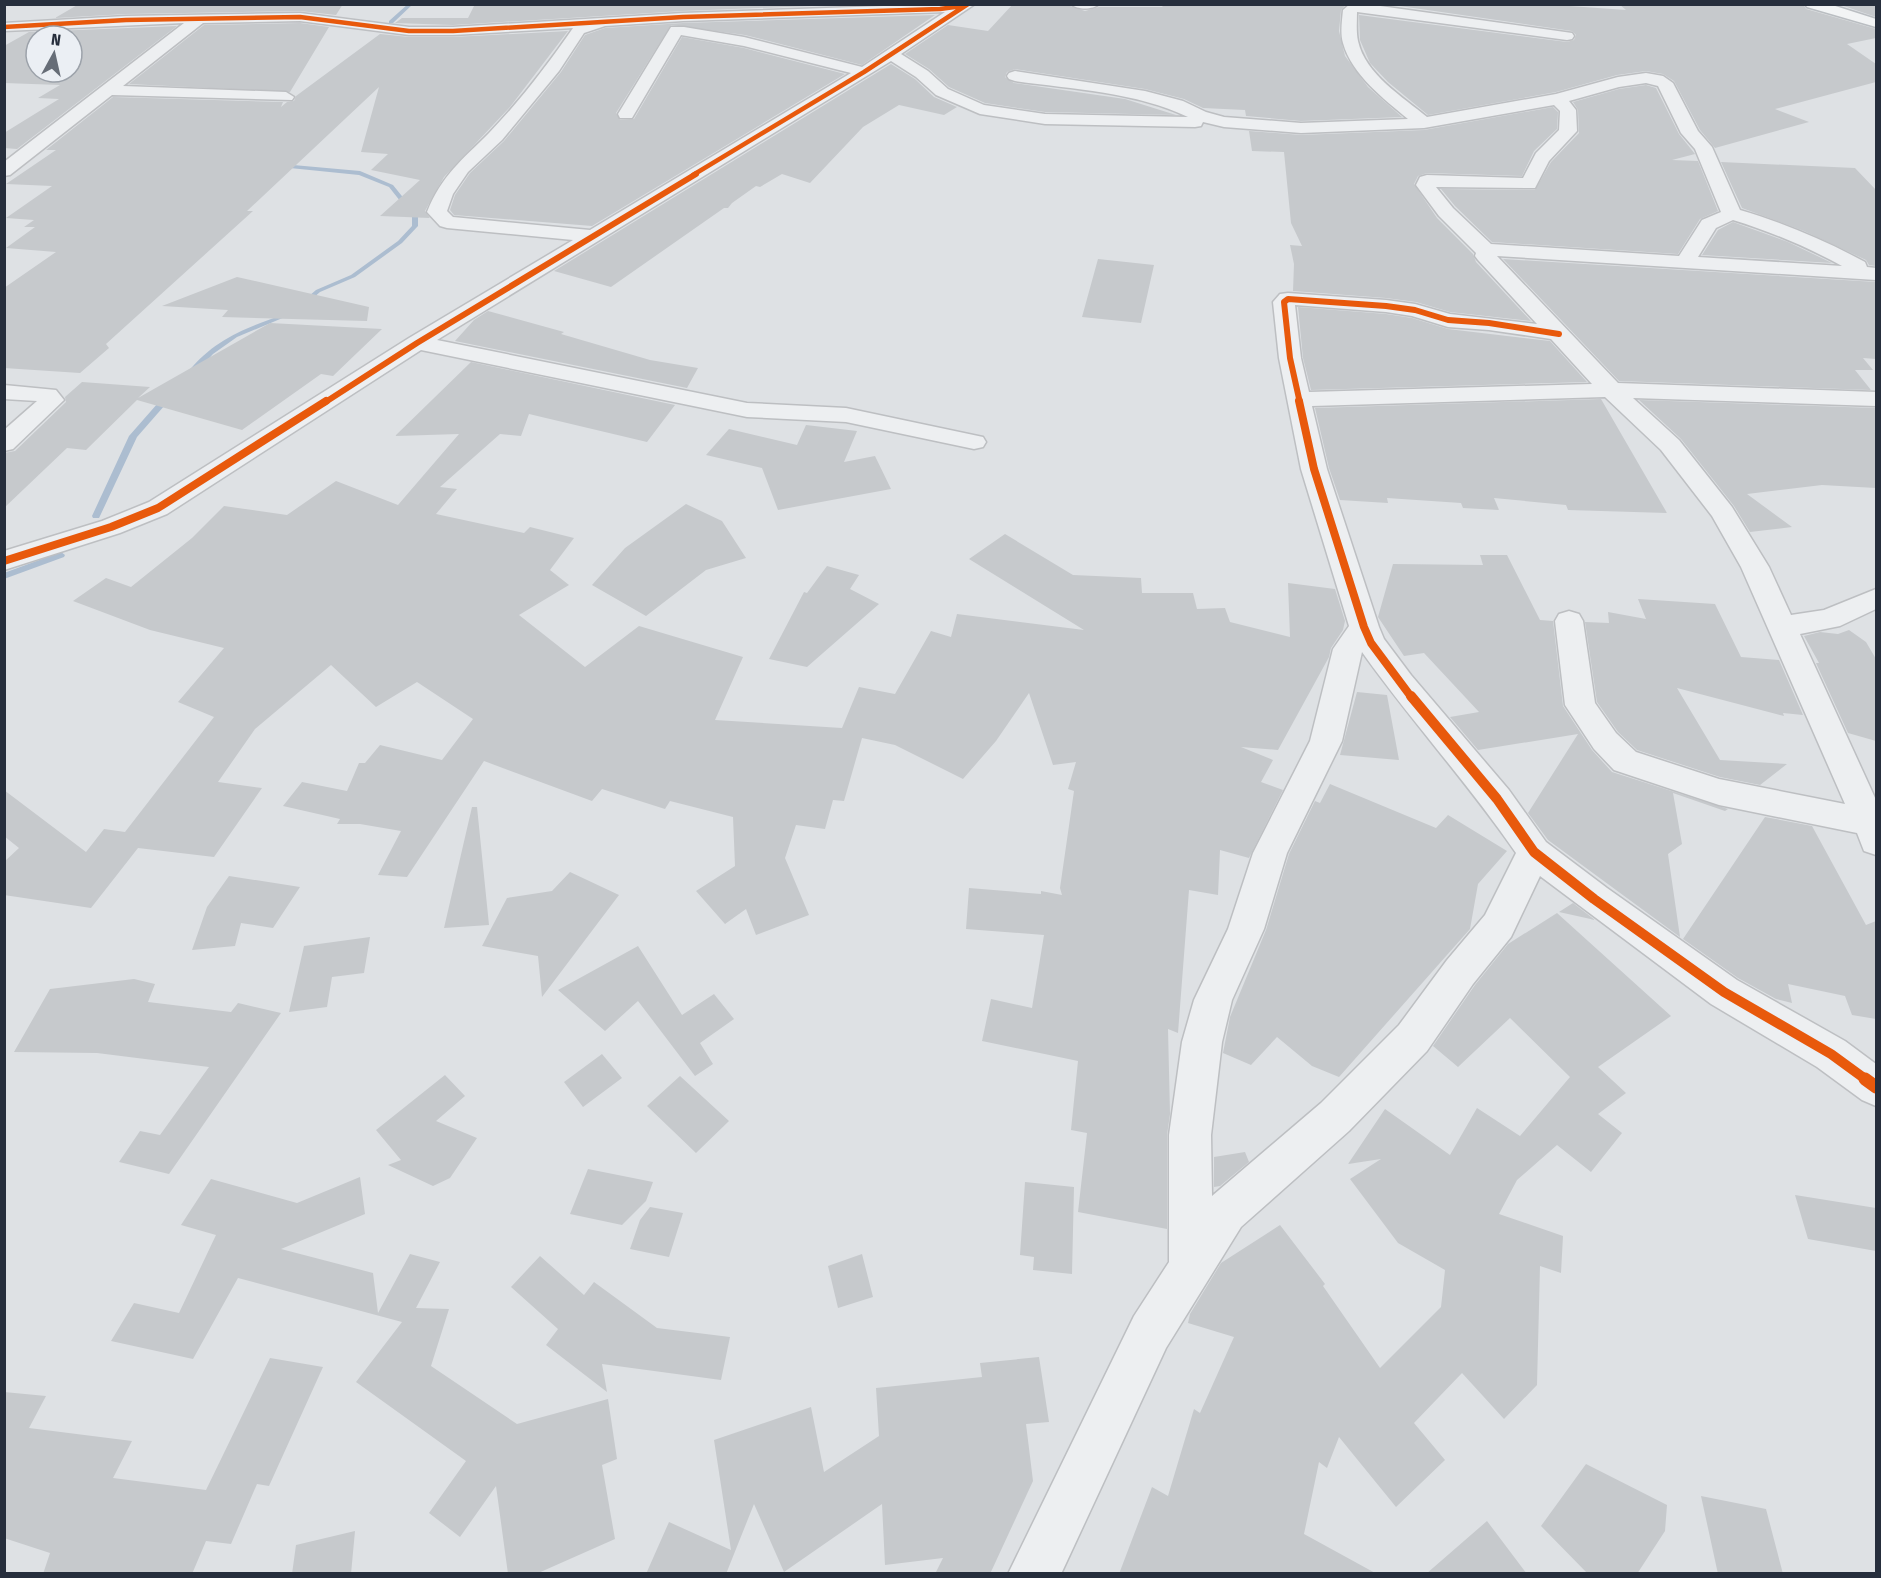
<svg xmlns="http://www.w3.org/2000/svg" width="1881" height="1578" font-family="'Fira Sans Condensed',sans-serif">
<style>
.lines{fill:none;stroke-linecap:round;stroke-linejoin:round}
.stream{fill:#acbdd0;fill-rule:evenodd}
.building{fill:#c6c9cc;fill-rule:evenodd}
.minor-casing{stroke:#bdbfc2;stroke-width:3}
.major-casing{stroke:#babec2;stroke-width:3}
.minor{fill:#edeff1;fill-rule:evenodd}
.major{fill:#f2f4f5;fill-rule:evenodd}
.cycleway-far4-casing{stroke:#ebeff4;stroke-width:6}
.cycleway-far3-casing{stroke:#ebeff4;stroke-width:8}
.cycleway-far2-casing{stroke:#ebeff4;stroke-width:10}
.cycleway-far1-casing{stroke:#ebeff4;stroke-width:14}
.cycleway-casing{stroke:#ebeff4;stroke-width:16}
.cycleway-far4{stroke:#e8590c;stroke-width:4.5}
.cycleway-far3{stroke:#e8590c;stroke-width:6}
.cycleway-far2{stroke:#e8590c;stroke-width:8}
.cycleway-far1{stroke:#e8590c;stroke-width:10}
.cycleway{stroke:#e8590c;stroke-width:13}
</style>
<rect width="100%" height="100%" fill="#dee1e4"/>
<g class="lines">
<path class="stream" d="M 408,4 L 413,4 L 393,23 L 389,23 L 389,21 Z
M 282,164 L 360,171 L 393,185 L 418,216 L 418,226 L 402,243 L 355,277 L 320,292 L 306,304 L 302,304 L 302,302 L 316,290 L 351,275 L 398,241 L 412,226 L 412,216 L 389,187 L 359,175 L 280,167 L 280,165 Z
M 287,313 L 292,314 L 237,337 L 213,354 L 194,375 L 187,373 C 217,337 245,329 287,313 Z
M 165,395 L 172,397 L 137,437 L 100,516 L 99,518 L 93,518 L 92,516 L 129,436 Z
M 61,552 L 65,555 L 64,557 L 4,579 L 4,573 Z"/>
</g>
<path class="building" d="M 79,4 L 343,4 L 336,15 L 300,11 L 126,14 L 55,18 Z
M 475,4 L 862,4 L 683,11 L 453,25 L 395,23 L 402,18 L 468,18 Z
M 1013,4 L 1070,6 L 1085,11 L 1099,7 L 1163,7 L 1160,4 L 1346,4 L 1341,10 L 1339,31 L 1345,56 L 1368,87 L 1402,117 L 1301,121 L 1246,116 L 1245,110 L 1203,108 L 1184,99 L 1145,89 L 1015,69 L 1007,72 L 1005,77 L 1014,83 L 1125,99 L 1176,115 L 1045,112 L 985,103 L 949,87 L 929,69 L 905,54 L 948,25 L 988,31 Z
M 1386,4 L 1541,4 L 1626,10 L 1619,4 L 1803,4 L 1806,9 L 1876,29 L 1876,38 L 1847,44 L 1876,64 L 1876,82 L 1775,109 L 1809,122 L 1715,148 L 1700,130 L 1674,81 L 1663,74 L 1646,71 L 1617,75 L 1556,92 L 1428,115 L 1388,82 L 1370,63 L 1360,40 L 1359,15 L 1567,42 L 1574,40 L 1576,35 L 1572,31 Z
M 1838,4 L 1876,4 L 1876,17 Z
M 935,15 L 862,65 L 745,35 L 671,25 L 616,113 L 620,120 L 634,119 L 682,37 L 744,48 L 845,74 L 592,226 L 454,215 L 450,210 L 455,195 L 470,173 L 504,141 L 561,72 L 585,35 L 605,28 L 683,23 Z
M 300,23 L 329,27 L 290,92 L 129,84 L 204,25 Z
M 177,26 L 17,149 L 4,148 L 4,133 L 59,99 L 38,98 L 60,85 L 4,83 L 4,46 L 29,32 ZM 36,36 L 72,36 L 72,72 L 36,72 Z
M 568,31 L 510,107 L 444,177 L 425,211 L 430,218 L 380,216 L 420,180 L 371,170 L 388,154 L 361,152 L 379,87 L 247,211 L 253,211 L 106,344 L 109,348 L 80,373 L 4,368 L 4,288 L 56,252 L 6,248 L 35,227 L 24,227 L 34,220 L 6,218 L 52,186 L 6,184 L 56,150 L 46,150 L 113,97 L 283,102 L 281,107 L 287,102 L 294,101 L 296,96 L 380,34 L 409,37 L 453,37 Z
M 891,64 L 915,79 L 934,97 L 957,107 L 944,115 L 899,105 L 863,127 L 810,183 L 782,174 L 760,187 L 756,186 L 732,203 L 728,208 L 724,208 L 611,287 L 554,271 Z
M 1646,85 L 1656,88 L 1679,134 L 1695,154 L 1672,160 L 1698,161 L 1718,211 L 1700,219 L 1678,254 L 1492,242 L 1455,206 L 1441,189 L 1535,190 L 1551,162 L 1579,133 L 1578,110 L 1573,102 L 1619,89 Z
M 1553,107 L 1558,112 L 1557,129 L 1534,151 L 1522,176 L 1427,173 L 1418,176 L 1414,184 L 1437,218 L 1473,254 L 1476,262 L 1531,321 L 1450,312 L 1416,302 L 1386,298 L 1293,291 L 1294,264 L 1290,245 L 1302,246 L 1291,223 L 1284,152 L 1252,151 L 1249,131 L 1301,135 L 1424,130 Z
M 1721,162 L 1855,168 L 1876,190 L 1876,266 L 1869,265 L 1866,260 L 1804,231 L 1742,208 Z
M 1733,222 L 1788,242 L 1832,263 L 1702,255 L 1718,230 Z
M 1098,259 L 1154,265 L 1141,323 L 1082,317 Z
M 1503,259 L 1876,282 L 1876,359 L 1863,358 L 1873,370 L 1855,370 L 1871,390 L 1619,381 Z
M 237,277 L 369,307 L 367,321 L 222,317 L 228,310 L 162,306 Z
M 1298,307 L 1386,314 L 1412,318 L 1448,329 L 1550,341 L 1587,382 L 1311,390 L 1303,358 Z
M 488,311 L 564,332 L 561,334 L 650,360 L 698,368 L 687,388 L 455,341 L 474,320 Z
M 270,323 L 382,329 L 333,376 L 321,374 L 242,430 L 137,400 L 86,450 L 67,448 L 4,508 L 4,453 L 15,451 L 66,402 L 65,397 L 82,382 L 150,387 L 138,398 Z
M 471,362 L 675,405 L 647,442 L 529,414 L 521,436 L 500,434 L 440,487 L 457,489 L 436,514 L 524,533 L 530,527 L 574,538 L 550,570 L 569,585 L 519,615 L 585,667 L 639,626 L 743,657 L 715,720 L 842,728 L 859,687 L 895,694 L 931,631 L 951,637 L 957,614 L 1084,630 L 969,559 L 1005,534 L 1073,575 L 1141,578 L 1142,593 L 1193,593 L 1197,609 L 1225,608 L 1230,622 L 1290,637 L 1288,583 L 1335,589 L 1345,621 L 1343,630 L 1331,648 L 1329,657 L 1278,750 L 1241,747 L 1273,760 L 1261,782 L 1283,790 L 1249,858 L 1220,850 L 1218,895 L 1189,890 L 1178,1033 L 1168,1029 L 1170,1114 L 1167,1135 L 1167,1229 L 1078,1212 L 1087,1133 L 1071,1130 L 1078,1061 L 982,1041 L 991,999 L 1032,1008 L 1044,935 L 966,929 L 969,888 L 1041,894 L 1041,891 L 1062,895 L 1060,888 L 1074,791 L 1068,789 L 1076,762 L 1053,765 L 1029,693 L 996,741 L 963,779 L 895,745 L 862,738 L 844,801 L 833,800 L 825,829 L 796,825 L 785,858 L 809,915 L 756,935 L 746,909 L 725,924 L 696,891 L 735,866 L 733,817 L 670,801 L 665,809 L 602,789 L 592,801 L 484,761 L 407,877 L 378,875 L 401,831 L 360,824 L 337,824 L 340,819 L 283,806 L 302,782 L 347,791 L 359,763 L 365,763 L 380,745 L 442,760 L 473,719 L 417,682 L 376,707 L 331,665 L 255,729 L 218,782 L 262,788 L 214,857 L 138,848 L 91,908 L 4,895 L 4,862 L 19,848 L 4,836 L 4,790 L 86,852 L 104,829 L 125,832 L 214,717 L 178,702 L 224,648 L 150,630 L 73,601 L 106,578 L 131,587 L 192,538 L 224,506 L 287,515 L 336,481 L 398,505 L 459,434 L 395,436 Z
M 1601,399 L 1667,513 L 1568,510 L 1566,505 L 1494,498 L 1499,510 L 1463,508 L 1461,503 L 1387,498 L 1388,503 L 1340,500 L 1329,468 L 1315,408 Z
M 1639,400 L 1876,408 L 1876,488 L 1822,485 L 1747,494 L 1792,527 L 1750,532 L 1734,506 L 1681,439 Z
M 806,425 L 857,431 L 844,462 L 875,456 L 891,489 L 778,510 L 762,468 L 706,455 L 729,429 L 797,445 Z
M 686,504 L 722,521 L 746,558 L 706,570 L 646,616 L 592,585 L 625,548 Z
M 1480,555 L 1507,555 L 1540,620 L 1553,621 L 1563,706 L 1592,750 L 1612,772 L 1728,809 L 1725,811 L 1673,793 L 1682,844 L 1668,854 L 1680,937 L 1548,840 L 1528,813 L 1578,734 L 1478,750 L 1450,717 L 1479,712 L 1424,653 L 1404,656 L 1378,617 L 1393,564 L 1483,565 Z
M 827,566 L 859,575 L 850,589 L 879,604 L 807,667 L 769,659 L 804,592 L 807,593 Z
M 1638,599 L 1715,604 L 1741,657 L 1779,660 L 1803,715 L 1783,713 L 1784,716 L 1677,688 L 1720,760 L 1787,764 L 1760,785 L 1720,777 L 1637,750 L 1618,732 L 1597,702 L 1585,622 L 1609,623 L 1608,612 L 1646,619 Z
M 1849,630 L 1866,642 L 1876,659 L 1876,741 L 1848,733 L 1816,663 L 1819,663 L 1804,636 L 1820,632 L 1838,634 Z
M 1357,692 L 1387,695 L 1399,760 L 1340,755 Z
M 1330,784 L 1436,828 L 1448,815 L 1507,851 L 1478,884 L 1470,929 L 1339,1077 L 1312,1066 L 1277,1037 L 1251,1065 L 1223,1053 L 1230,1017 L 1266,930 L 1289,854 L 1315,801 L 1320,803 Z
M 472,807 L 477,807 L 489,925 L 444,928 Z
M 1765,817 L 1812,826 L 1866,925 L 1876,921 L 1876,1019 L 1852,1015 L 1845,996 L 1788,984 L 1792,1003 L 1776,999 L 1738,978 L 1683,939 Z
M 570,872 L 619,895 L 542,997 L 538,956 L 482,946 L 507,898 L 552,891 Z
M 229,876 L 300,887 L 273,928 L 241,923 L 235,946 L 192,950 L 207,907 Z
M 1573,903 L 1595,920 L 1559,912 Z
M 1557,913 L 1671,1016 L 1598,1067 L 1626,1093 L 1598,1114 L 1622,1133 L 1591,1172 L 1557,1145 L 1517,1180 L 1499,1214 L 1563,1236 L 1561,1273 L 1540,1266 L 1537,1385 L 1504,1419 L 1462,1373 L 1414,1423 L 1445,1460 L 1396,1507 L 1339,1437 L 1327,1468 L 1319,1462 L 1304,1534 L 1377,1574 L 1119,1574 L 1152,1487 L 1168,1496 L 1194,1409 L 1200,1413 L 1234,1337 L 1188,1323 L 1190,1314 L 1221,1263 L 1280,1225 L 1325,1284 L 1323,1286 L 1380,1368 L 1441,1307 L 1445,1270 L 1398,1243 L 1350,1179 L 1381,1159 L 1348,1164 L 1385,1109 L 1450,1155 L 1477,1108 L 1520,1136 L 1570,1077 L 1510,1018 L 1458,1067 L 1433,1046 L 1475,985 L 1508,944 Z
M 370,937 L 364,973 L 332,977 L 327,1007 L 289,1012 L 304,946 Z
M 638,946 L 682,1015 L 714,994 L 734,1019 L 700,1043 L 713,1064 L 695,1076 L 638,1001 L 605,1031 L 558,990 Z
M 134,979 L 155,984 L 148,1002 L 231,1012 L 238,1003 L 281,1013 L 169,1174 L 119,1162 L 140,1131 L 160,1135 L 209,1067 L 97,1053 L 14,1052 L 50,989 Z
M 602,1054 L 622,1078 L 583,1107 L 564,1082 Z
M 445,1075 L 465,1096 L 436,1121 L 477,1138 L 450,1178 L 433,1186 L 388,1165 L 401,1160 L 376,1130 Z
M 680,1076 L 729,1121 L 696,1153 L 647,1106 Z
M 1245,1152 L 1249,1162 L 1220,1186 L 1214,1187 L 1214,1157 Z
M 588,1169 L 653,1182 L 646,1201 L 622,1225 L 570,1214 Z
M 360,1177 L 365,1214 L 281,1249 L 373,1273 L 378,1313 L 410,1254 L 440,1262 L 416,1308 L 449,1309 L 431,1366 L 517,1424 L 608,1399 L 617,1459 L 602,1465 L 615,1539 L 536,1574 L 508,1574 L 496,1486 L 460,1537 L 429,1513 L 466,1461 L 356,1382 L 402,1322 L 238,1278 L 193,1359 L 111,1341 L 134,1303 L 179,1313 L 216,1235 L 181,1225 L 211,1179 L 297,1203 Z
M 1025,1182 L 1074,1187 L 1072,1274 L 1033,1270 L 1034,1257 L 1020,1255 Z
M 1795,1195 L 1876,1208 L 1876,1251 L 1808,1239 Z
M 650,1207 L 683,1213 L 669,1257 L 630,1249 L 640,1220 Z
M 862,1254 L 873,1297 L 838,1308 L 828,1266 Z
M 540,1256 L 584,1295 L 594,1282 L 657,1328 L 730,1337 L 721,1380 L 602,1364 L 607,1392 L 546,1345 L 558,1329 L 511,1287 Z
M 1039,1357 L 1049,1422 L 1026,1424 L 1033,1481 L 990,1574 L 935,1574 L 943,1558 L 885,1565 L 882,1504 L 784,1572 L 754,1504 L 726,1574 L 646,1574 L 669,1522 L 731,1550 L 714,1440 L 811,1407 L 824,1472 L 879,1436 L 876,1388 L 982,1377 L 980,1363 Z
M 270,1358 L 323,1367 L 269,1486 L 257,1484 L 231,1544 L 206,1541 L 192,1574 L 43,1574 L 50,1553 L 4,1538 L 4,1392 L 46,1396 L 29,1428 L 132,1441 L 113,1478 L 206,1490 Z
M 1586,1464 L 1667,1505 L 1665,1531 L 1637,1574 L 1588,1574 L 1541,1526 Z
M 1701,1496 L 1766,1509 L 1783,1574 L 1718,1574 Z
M 1487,1521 L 1527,1574 L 1426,1574 Z
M 355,1531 L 351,1574 L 292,1574 L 296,1545 Z"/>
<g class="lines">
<defs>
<path id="minor" d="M 941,4 L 975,4 L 901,54 L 928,71 L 948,89 L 984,105 L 1045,114 L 1188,117 C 1137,92 1071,89 1015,81 L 1009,79 L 1007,76 L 1009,73 L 1015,71 L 1145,91 L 1183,101 L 1206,112 L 1224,117 L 1301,123 L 1408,119 C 1384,99 1352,75 1343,43 C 1340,33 1342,21 1343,10 L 1350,4 L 1373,5 L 1572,33 L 1574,36 L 1572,39 L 1567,40 L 1357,12 C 1357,21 1356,31 1358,41 C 1365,74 1403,97 1427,117 L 1556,94 L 1618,77 L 1646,73 L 1663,76 L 1673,83 L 1698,131 L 1712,147 L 1740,210 C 1784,223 1824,240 1865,262 L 1867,267 L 1876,268 L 1876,280 L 1497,256 L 1618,383 L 1876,392 L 1876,406 L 1633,398 L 1679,440 L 1732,507 L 1769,567 L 1791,615 L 1824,610 L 1876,589 L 1876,609 L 1840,626 L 1800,634 L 1876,800 L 1876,855 L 1864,851 L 1857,833 L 1719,805 L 1614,770 L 1594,749 L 1565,705 L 1555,621 L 1559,614 L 1569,611 L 1579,614 L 1583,621 L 1595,703 L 1616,733 L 1636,752 L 1719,779 L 1845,804 L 1741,567 L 1712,516 L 1661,450 L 1605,397 L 1312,406 L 1327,469 L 1379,627 L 1384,639 L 1411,675 L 1509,790 L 1546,842 L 1607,888 L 1737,980 L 1845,1041 L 1876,1064 L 1876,1106 L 1862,1100 L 1817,1067 L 1711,1004 L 1540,876 L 1511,937 L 1473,984 L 1427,1051 L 1349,1131 L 1241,1227 L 1166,1348 L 1061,1574 L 1008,1574 L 1134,1316 L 1169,1262 L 1169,1135 L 1182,1042 L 1194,1000 L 1228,929 L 1253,853 L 1310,741 L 1333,649 L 1349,626 L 1301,469 L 1279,358 L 1273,302 L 1280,294 L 1288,293 L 1386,300 L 1415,304 L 1450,314 L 1537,324 L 1478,260 L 1475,256 L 1476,253 L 1439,216 L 1416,185 L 1420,177 L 1427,175 L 1523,178 L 1536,153 L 1559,130 L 1560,111 L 1554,105 L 1424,128 L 1301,133 L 1224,127 L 1203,122 L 1201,126 L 1195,127 L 1045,124 L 980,114 L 936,95 L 916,77 L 891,61 L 437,340 L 747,403 L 846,408 L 983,437 L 986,442 L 983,447 L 974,449 L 846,422 L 747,417 L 421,350 L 167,514 L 120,533 L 4,570 L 4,551 L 102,521 L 149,502 L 409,338 L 573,240 L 447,228 L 440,226 L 427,212 C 442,175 462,160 489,133 C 520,101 548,64 573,28 L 453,35 L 409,35 L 300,21 L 203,23 L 123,86 L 286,92 L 294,97 L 292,100 L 112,95 L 10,175 L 4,176 L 4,162 L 184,23 L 4,31 L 4,23 L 126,16 L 300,13 L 409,27 L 453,27 L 683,13 ZM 945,12 L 862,67 L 744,37 L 684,27 L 671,27 L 618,114 L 620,118 L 632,118 L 681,35 L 744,46 L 851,73 L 590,230 L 453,217 L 447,211 L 453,194 L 468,172 L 502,140 L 559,71 L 584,33 L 605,26 L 683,21 ZM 1646,83 L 1658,86 L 1681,133 L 1695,149 L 1721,212 L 1702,220 L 1679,256 L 1491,244 L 1453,208 L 1436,187 L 1535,188 L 1549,161 L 1577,131 L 1576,110 L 1569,101 L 1619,87 ZM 1733,220 C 1772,232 1807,247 1842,266 L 1698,257 L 1716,228 ZM 1295,305 L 1386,312 L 1412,316 L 1448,327 L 1489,330 L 1551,339 L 1592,384 L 1309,392 L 1301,358 ZM 1362,652 C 1411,721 1468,783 1516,853 L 1485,915 L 1447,960 L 1399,1025 L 1321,1103 L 1212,1196 L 1211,1135 L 1222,1042 L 1232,1000 L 1264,929 L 1287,853 L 1342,741 Z
M 1071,4 L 1099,4 C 1093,10 1077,10 1071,4 Z
M 4,385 L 56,390 L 64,400 L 13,449 L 4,451 L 4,430 L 37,401 L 4,399 Z"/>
<path id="major" d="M 1805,4 L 1829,4 L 1876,19 L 1876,27 L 1807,7 Z"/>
</defs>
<use href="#minor" class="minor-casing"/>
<use href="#major" class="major-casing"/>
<use href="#minor" class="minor"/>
<use href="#major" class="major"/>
<defs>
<path id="cycleway-far4" d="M 4,27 L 126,20 L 300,17 L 409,31 L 453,31 L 683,17 L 940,9 L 962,6
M 693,175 L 864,72 L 968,4"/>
<path id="cycleway-far3" d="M 324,403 L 417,343 L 696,174
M 1300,403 L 1290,358 L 1284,302 L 1288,299 L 1386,306 L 1415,310 L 1448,320 L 1489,323 L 1559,334"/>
<path id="cycleway-far2" d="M 1299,401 L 1314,469 L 1364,627 L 1371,643 L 1412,698
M 4,561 L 111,527 L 158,508 L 326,401"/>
<path id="cycleway-far1" d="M 1411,696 L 1497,799 L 1534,852 L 1594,899 L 1724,992 L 1831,1054 L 1868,1081"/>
<path id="cycleway" d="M 1865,1079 L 1876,1087"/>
</defs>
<use href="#cycleway-far4" class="cycleway-far4-casing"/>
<use href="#cycleway-far3" class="cycleway-far3-casing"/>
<use href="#cycleway-far2" class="cycleway-far2-casing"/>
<use href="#cycleway-far1" class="cycleway-far1-casing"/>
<use href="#cycleway" class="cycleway-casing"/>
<use href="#cycleway-far4" class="cycleway-far4"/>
<use href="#cycleway-far3" class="cycleway-far3"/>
<use href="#cycleway-far2" class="cycleway-far2"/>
<use href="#cycleway-far1" class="cycleway-far1"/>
<use href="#cycleway" class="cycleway"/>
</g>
<rect width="1881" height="1578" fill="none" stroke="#262e3c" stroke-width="12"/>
<g transform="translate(54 54) rotate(8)"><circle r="28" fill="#ebeff4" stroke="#9ca2aa" stroke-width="1.5"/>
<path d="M0-4.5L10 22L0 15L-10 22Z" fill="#666d77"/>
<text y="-9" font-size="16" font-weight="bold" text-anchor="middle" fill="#262e3c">N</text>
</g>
</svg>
